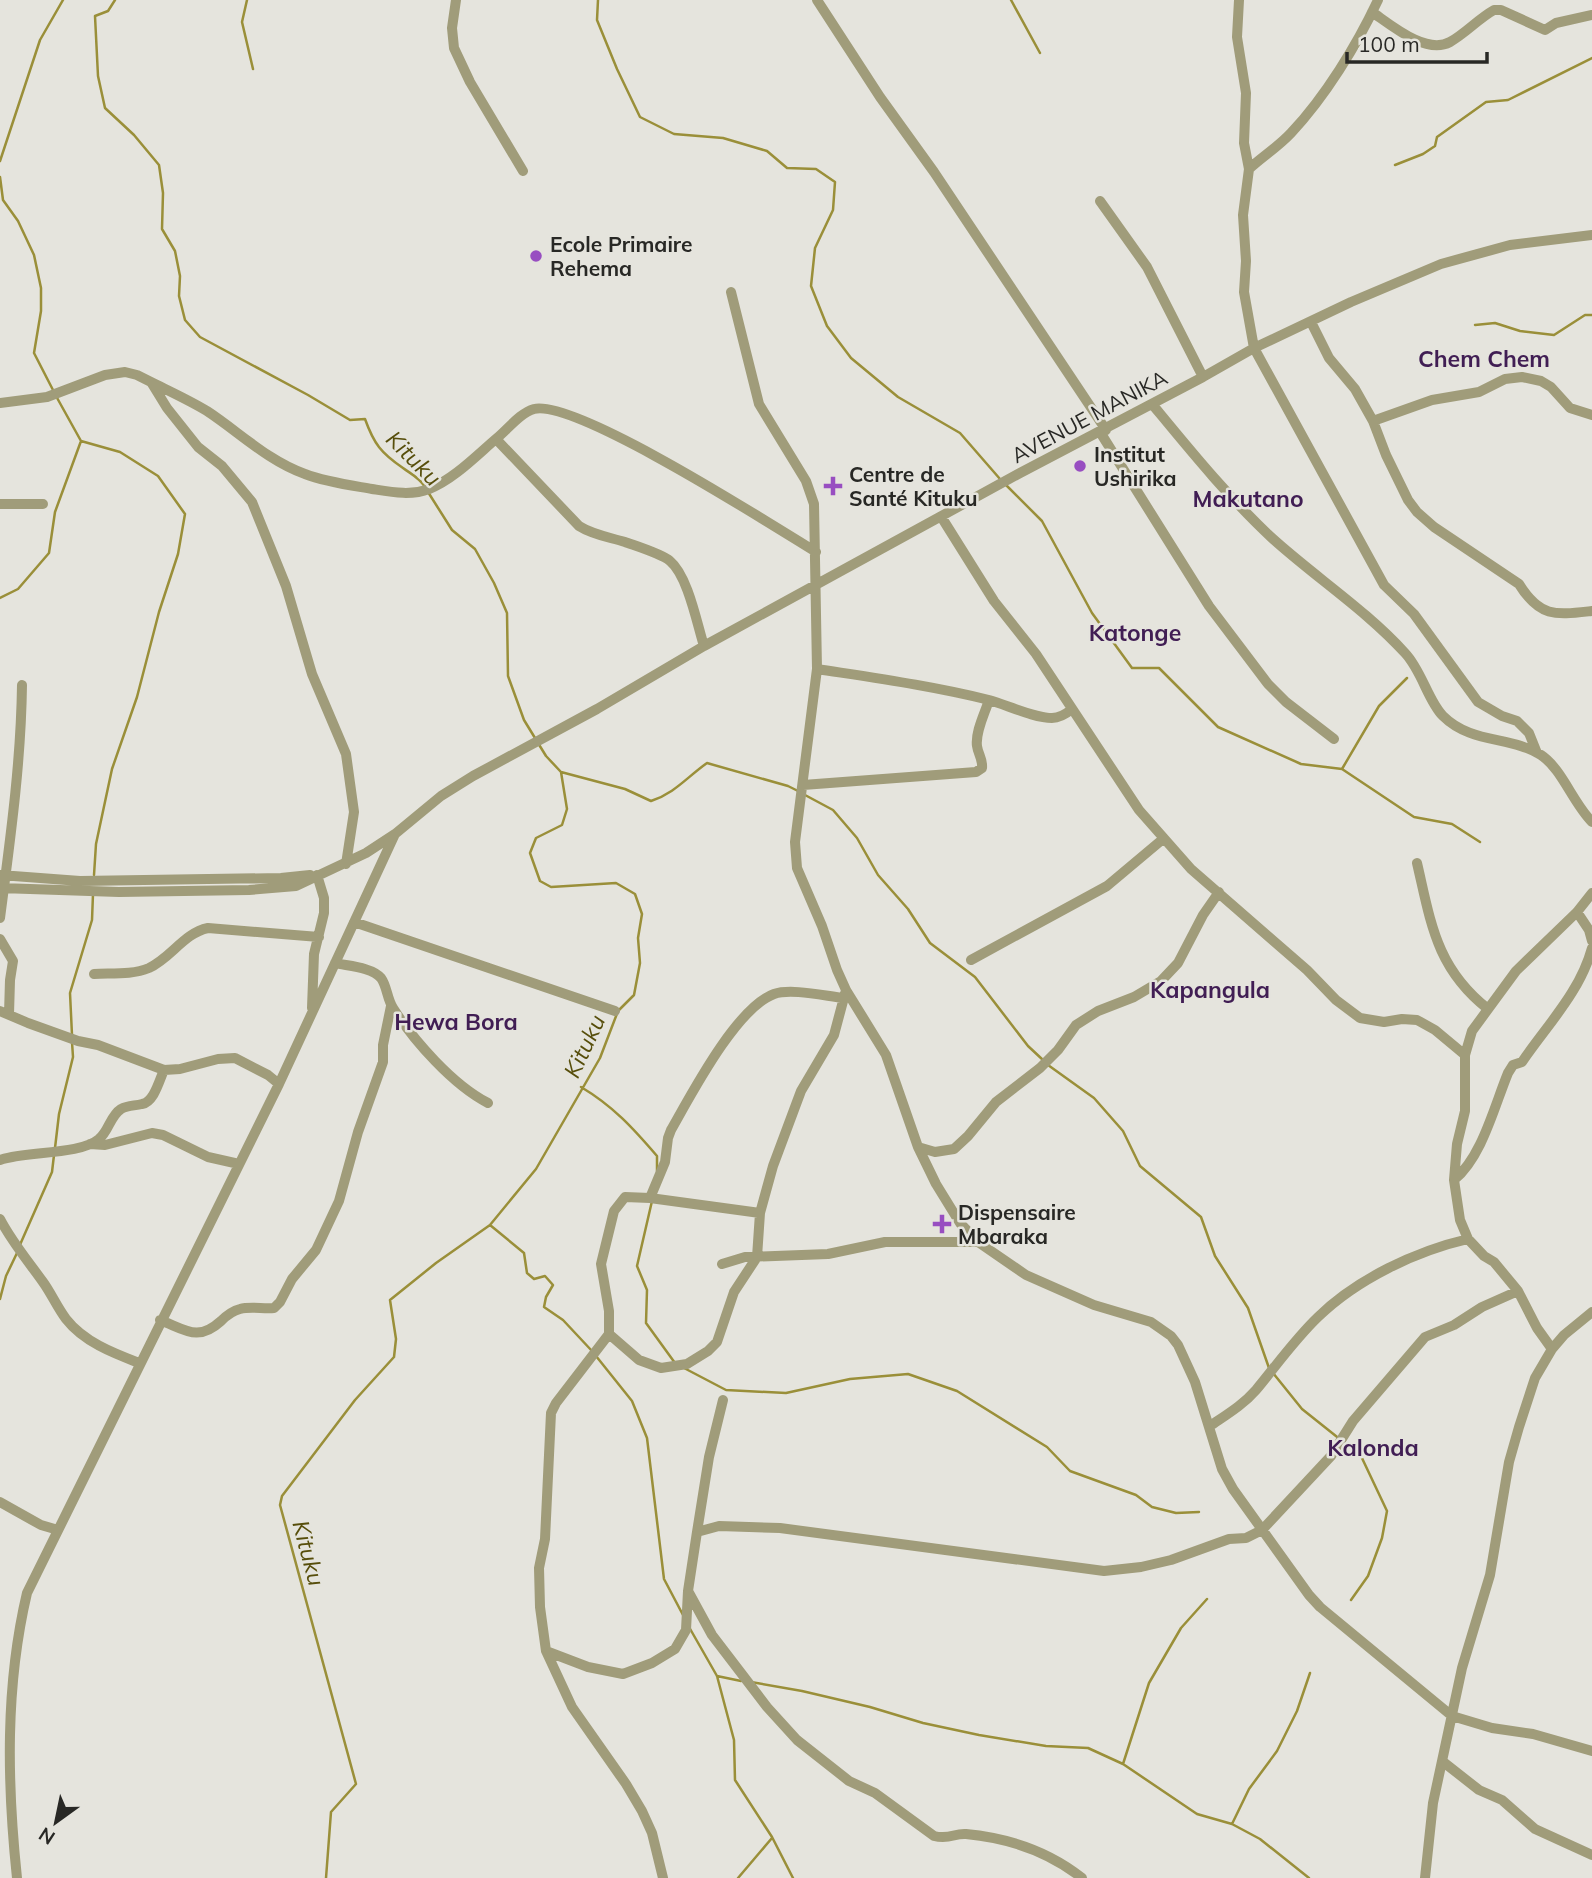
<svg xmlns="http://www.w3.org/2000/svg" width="1592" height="1878" font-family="Mulish,sans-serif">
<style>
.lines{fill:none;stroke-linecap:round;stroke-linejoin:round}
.stream{stroke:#9a8f39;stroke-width:2.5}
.minor{stroke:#a09c7a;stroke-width:10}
.poi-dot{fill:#984ec1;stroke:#e5e4dd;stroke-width:2.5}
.labels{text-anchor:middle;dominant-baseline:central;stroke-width:5;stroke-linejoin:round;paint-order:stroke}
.poi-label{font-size:21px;font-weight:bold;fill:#282825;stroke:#e5e4dd;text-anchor:start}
.street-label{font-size:21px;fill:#282825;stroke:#e5e4dd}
.neighbourhood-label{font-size:23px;font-weight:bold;fill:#411e54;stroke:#e5e4dd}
.water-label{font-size:23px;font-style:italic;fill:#574e0b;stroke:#e5e4dd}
</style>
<rect width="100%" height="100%" fill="#e5e4dd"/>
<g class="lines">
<path class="stream" d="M 115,0 L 108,11 L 95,16 L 98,76 L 105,108 L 134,135 L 159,165 L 163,193 L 162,229 L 175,251 L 180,276 L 179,296 L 185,320 L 200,337 L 308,395 L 350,420 L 365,419 C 374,444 381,453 403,468 C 411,474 420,478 425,487
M 247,0 L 242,22 L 253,69
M 598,0 L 597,20 L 617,69 L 640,117 L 674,134 L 723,138 L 767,151 L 787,168 L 816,169 L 835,182 L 833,210 L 815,248 L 811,286 L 827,326 L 851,358 L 898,397 L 960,433 L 1000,479
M 1011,0 L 1040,53
M 0,161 L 40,40 L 63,0
M 1395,165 L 1423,154 L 1435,146 L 1437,137 L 1486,102 L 1508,100 L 1592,58
M 0,177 L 3,200 L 18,221 L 34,255 L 41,288 L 41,311 L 34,353 L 53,390
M 1475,325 L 1495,323 L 1520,331 L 1554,335 L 1585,315 L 1592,315
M 56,396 L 81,441 L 120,452 L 158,476 L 185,514 L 178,554 L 159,612 L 137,697 L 112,769 L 96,844 L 94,875
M 1005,484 L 1042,521 L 1092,613 L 1132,668 L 1159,668 L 1218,727 L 1301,764 L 1342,769 L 1414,817 L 1452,824 L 1480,842
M 428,492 L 452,530 L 475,549 L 494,583 L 507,613 L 508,676 L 524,720 L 535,738
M 0,598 L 18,589 L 49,553 L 55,512 L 81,441
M 1342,769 L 1379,706 L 1407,678
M 561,772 L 625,789 L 651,801 C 675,793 686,778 707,763 L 788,786 L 800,792
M 805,795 L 833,810 L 857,838 L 878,875 L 908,909 L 930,943 L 975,977 L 1028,1046 L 1043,1060
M 72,1035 L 70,993 L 92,920 L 93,894
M 1048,1065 L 1094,1098 L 1123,1131 L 1140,1166 L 1201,1217 L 1215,1256 L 1248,1308 L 1269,1368
M 581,1087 C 613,1106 633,1128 657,1156 L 657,1171
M 55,1148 L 59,1114 L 73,1057 L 72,1042
M 652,1201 L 637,1266 L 647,1290 L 646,1323 L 675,1363
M 490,1225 L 524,1253 L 527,1273 L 534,1279 L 545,1276 L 553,1285 L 546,1297 L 544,1307 L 563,1320 L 592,1351
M 19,1247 L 52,1172 L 54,1155
M 0,1299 L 6,1276 L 17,1253
M 596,1356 L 632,1401 L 647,1438 L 664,1579 L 683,1615
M 684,1368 L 726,1390 L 786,1393 L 850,1379 L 908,1374 L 957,1391 L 1047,1447 L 1070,1471 L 1136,1495 L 1152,1507 L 1176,1513 L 1199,1512
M 1273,1373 L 1302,1409 L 1361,1456 L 1387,1511 L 1382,1538 L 1368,1576 L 1351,1600
M 689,1627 L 717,1676 L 734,1740 L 735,1780 L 772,1837 L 793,1878
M 717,1676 L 741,1681
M 751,1682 L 802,1691 L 870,1707 L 923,1723 L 979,1735 L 1046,1746 L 1088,1748 L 1123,1764 L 1197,1814 L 1232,1824 L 1260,1839 L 1309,1878
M 1123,1764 L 1149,1683 L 1181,1628 L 1207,1599
M 1232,1824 L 1249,1789 L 1277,1751 L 1297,1711 L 1310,1673
M 326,1878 L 331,1812 L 356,1784 L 280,1505 L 282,1496 L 355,1400 L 394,1357 L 396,1339 L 390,1300 L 436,1263 L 490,1225 L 536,1169 L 600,1058 L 618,1011 L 634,995 L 640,963 L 638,938 L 642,914 L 635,894 L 616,883 L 551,887 L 540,881 L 530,853 L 536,838 L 562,825 L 567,809 L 561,772 L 546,756 L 538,743
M 738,1878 L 772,1838"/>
<path class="minor" d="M 456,0 L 452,28 L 454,48 L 470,82 L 523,171
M 817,0 L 880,97 L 934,172 L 1106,430
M 1239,0 L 1237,37 L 1246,93 L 1244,143 L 1249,169
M 1378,0 C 1357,45 1325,97 1291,133 C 1278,147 1263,156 1249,169 L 1243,215 L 1246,261 L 1244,292 L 1254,348 L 1384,585 L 1414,614 L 1478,702 L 1502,716 L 1517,721 L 1529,733 L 1537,753
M 1372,12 C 1391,25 1426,55 1450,42 C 1466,33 1478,19 1494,10 L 1501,10 L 1545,30 L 1556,23 L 1592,15
M 1100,201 L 1147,267 L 1203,377
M 731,292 L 759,404 L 806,481 L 814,504 L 817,669 L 795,842 L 797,868 L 822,926 L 837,970 L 846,990 L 886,1055 L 918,1147 L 936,1184 L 960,1223 L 978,1242 L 1026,1275 L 1094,1305 L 1151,1322 L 1171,1336 L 1178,1345 L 1195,1382 L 1222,1469 L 1233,1489 L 1309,1595 L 1320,1607 L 1452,1716 L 1492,1728 L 1533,1734 L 1592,1751
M 1311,322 L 1329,358 L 1355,389 L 1373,421 L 1386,455 L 1408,500 L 1417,512 L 1434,527 L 1519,584 C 1540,618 1556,615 1592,611
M 151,382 C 169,391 189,400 207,411 C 239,432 268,461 305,474 C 326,482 349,485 372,489 C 391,492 411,496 429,489 C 454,479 477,455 497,438 C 508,429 520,413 534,409 C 576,399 772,525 816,552
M 0,403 L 47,397 L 105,375 L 125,372 L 137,375 L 151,382 L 167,408 L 198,447 L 222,466 L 252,502 L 286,586 L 312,674 L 346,754 L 354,812 L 346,864
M 1152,404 C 1190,450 1228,497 1272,538 C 1315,577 1366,610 1405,653 C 1422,671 1428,701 1443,716 C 1471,744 1511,736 1541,755 C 1562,769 1573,803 1592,822
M 1373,421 L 1432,400 L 1479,392 L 1505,379 L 1522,377 L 1541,381 L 1551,387 L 1570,408 L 1592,415
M 1100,432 L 1209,606 L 1268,684 L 1286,702 L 1334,739
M 496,439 L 579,526 C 593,535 609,537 625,542 C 636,546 662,554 670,561 C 688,576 697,624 704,646
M 0,504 L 43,504
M 942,518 L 994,601 L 1036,654 L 1139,810 L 1191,869 L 1307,970 L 1336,1000 L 1360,1018 L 1384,1022 L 1402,1019 L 1417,1020 L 1435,1030 L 1465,1055
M 817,669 C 875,678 933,686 989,700 C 1007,705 1034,718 1052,718 C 1060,718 1066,714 1072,709
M 803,785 L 976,772 L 982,768 C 983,759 978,754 977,746 C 975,732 985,713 989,700
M 1417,863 C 1431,923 1436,968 1488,1009
M 0,875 L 80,881 L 281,878 L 310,875
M 0,888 L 119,892 L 249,890 L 296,886 L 366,853 L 395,834 L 441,796 L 473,776 L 597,709 L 704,646 L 1020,473 L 1203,377 L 1254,348 L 1351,302 L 1441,264 L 1510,245 L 1592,235
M 1577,912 L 1589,930 L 1592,941
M 0,918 C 10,841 21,763 22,685
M 354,922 L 615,1011
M 0,939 L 13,961 L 10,980 L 9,1014
M 971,960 L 1107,886 L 1163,839
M 335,963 C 347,966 372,967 381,978 C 387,986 387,999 393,1008 C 414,1041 453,1085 488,1103
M 94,974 C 112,973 132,975 149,968 C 171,958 184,933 208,928 L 319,937
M 312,1008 L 314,954 L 324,913 L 324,898 L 317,875
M 0,1011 L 28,1023 L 78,1041 L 98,1045 L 164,1070 L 180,1069 L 218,1059 L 235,1058 L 268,1075 L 279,1084
M 90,1144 L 105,1145 L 152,1133 L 163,1135 L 208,1157 L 239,1164
M 918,1147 L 935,1152 L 954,1149 L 968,1136 L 996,1102 L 1040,1068 L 1058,1050 L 1076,1025 L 1098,1011 L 1134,997 L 1161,981 L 1178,963 L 1203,915 L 1219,892
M 0,1160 C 26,1151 80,1155 99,1139 C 109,1131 110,1116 121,1109 C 128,1105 134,1106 142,1104 C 154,1102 159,1081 164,1070
M 1454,1180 C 1482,1157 1494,1107 1508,1073 L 1513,1065 L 1522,1062 C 1548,1024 1580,992 1592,948
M 650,1198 L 665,1162 L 668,1138 L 671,1130 C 691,1095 736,1008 774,994 C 791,988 825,996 844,998
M 0,1219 C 12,1242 28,1261 43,1282 C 51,1293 57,1307 66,1319 C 84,1342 113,1353 139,1363
M 722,1264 L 745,1257 L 828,1254 L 885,1242 L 978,1242
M 160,1320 C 186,1330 198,1342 221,1321 C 227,1315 232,1311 240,1309 C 250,1306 263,1309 274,1308 L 280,1302 L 292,1279 L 316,1250 L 339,1201 L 358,1132 L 383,1062 L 383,1045 L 391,1006
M 609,1334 L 639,1360 L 661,1368 L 687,1364 L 708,1351 L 717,1342 L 734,1292 L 757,1257 L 760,1213 L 773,1166 L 801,1091 L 834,1035 L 846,990
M 1552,1349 L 1537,1328 L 1518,1291 L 1494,1262 L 1484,1256 L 1468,1239 L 1460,1220 L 1454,1180 L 1457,1144 L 1465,1111 L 1465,1055 L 1472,1031 L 1516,971 L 1577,912 L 1592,893
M 1210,1426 C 1226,1415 1243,1405 1256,1390 C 1276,1366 1295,1339 1318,1317 C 1357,1279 1416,1251 1468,1239
M 0,1502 L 41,1525 L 58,1530
M 697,1532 L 709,1457 L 723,1400
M 688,1591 L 712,1635 L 767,1707 L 797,1740 L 849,1781 L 875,1793 L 934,1836 C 950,1840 954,1833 966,1834 C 1008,1838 1048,1851 1082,1878
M 546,1651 L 588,1667 L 623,1674 L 652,1663 L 675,1649 L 686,1630 L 688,1591 L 697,1532 L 719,1526 L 780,1528 L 1104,1571 L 1141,1567 L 1171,1560 L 1229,1539 L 1246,1538 L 1262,1530 L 1331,1456 L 1353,1421 L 1425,1337 L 1454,1325 L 1482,1307 L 1518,1291
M 1442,1761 L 1479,1790 L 1502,1800 L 1535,1829 L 1592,1855
M 17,1878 C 7,1783 5,1686 27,1593 L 279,1084 L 395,834
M 663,1878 L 652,1833 L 642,1811 L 626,1784 L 572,1707 L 546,1651 L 540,1607 L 539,1568 L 545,1539 L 551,1413 L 556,1403 L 609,1334 L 609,1311 L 601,1264 L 614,1211 L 625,1197 L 650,1198 L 760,1213
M 1425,1878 L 1433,1803 L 1462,1668 L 1490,1575 L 1509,1462 L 1519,1427 L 1535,1378 L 1552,1349 L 1564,1335 L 1592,1312"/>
</g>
<g class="poi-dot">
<circle cx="536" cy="256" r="7"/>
<circle cx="1080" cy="466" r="7"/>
<path d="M829.5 475.5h7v7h7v7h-7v7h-7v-7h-7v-7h7z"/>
<path d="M938.5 1213.5h7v7h7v7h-7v7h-7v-7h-7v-7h7z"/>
</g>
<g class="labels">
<g class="poi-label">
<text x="550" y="244">Ecole Primaire<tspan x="550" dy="24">Rehema</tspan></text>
<text x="1094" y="454">Institut<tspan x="1094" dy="24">Ushirika</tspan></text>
<text x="849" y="474">Centre de<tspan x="849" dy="24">Santé Kituku</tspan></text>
<text x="958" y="1212">Dispensaire<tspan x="958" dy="24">Mbaraka</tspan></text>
</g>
<g class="street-label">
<text transform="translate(1089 416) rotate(-28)">AVENUE MANIKA</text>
</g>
<g class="neighbourhood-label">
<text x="1484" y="358">Chem Chem</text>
<text x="1248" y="498">Makutano</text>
<text x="1135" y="632">Katonge</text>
<text x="1210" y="989">Kapangula</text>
<text x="456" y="1021">Hewa Bora</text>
<text x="1373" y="1447">Kalonda</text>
</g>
<g class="water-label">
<text transform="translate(414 458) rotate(45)">Kituku</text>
<text transform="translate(584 1046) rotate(-65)">Kituku</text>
<text transform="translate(309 1553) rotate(75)">Kituku</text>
</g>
</g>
<g transform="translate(56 1822) rotate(213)" stroke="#e5e4dd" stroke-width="5" paint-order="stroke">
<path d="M0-5L12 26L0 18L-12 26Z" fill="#282825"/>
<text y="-10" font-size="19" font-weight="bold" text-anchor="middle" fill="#282825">N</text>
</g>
<path d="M1347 52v10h140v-10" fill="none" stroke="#282825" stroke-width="3.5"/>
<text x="1358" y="52" font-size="21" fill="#282825" stroke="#e5e4dd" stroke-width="5" paint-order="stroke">100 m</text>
</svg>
